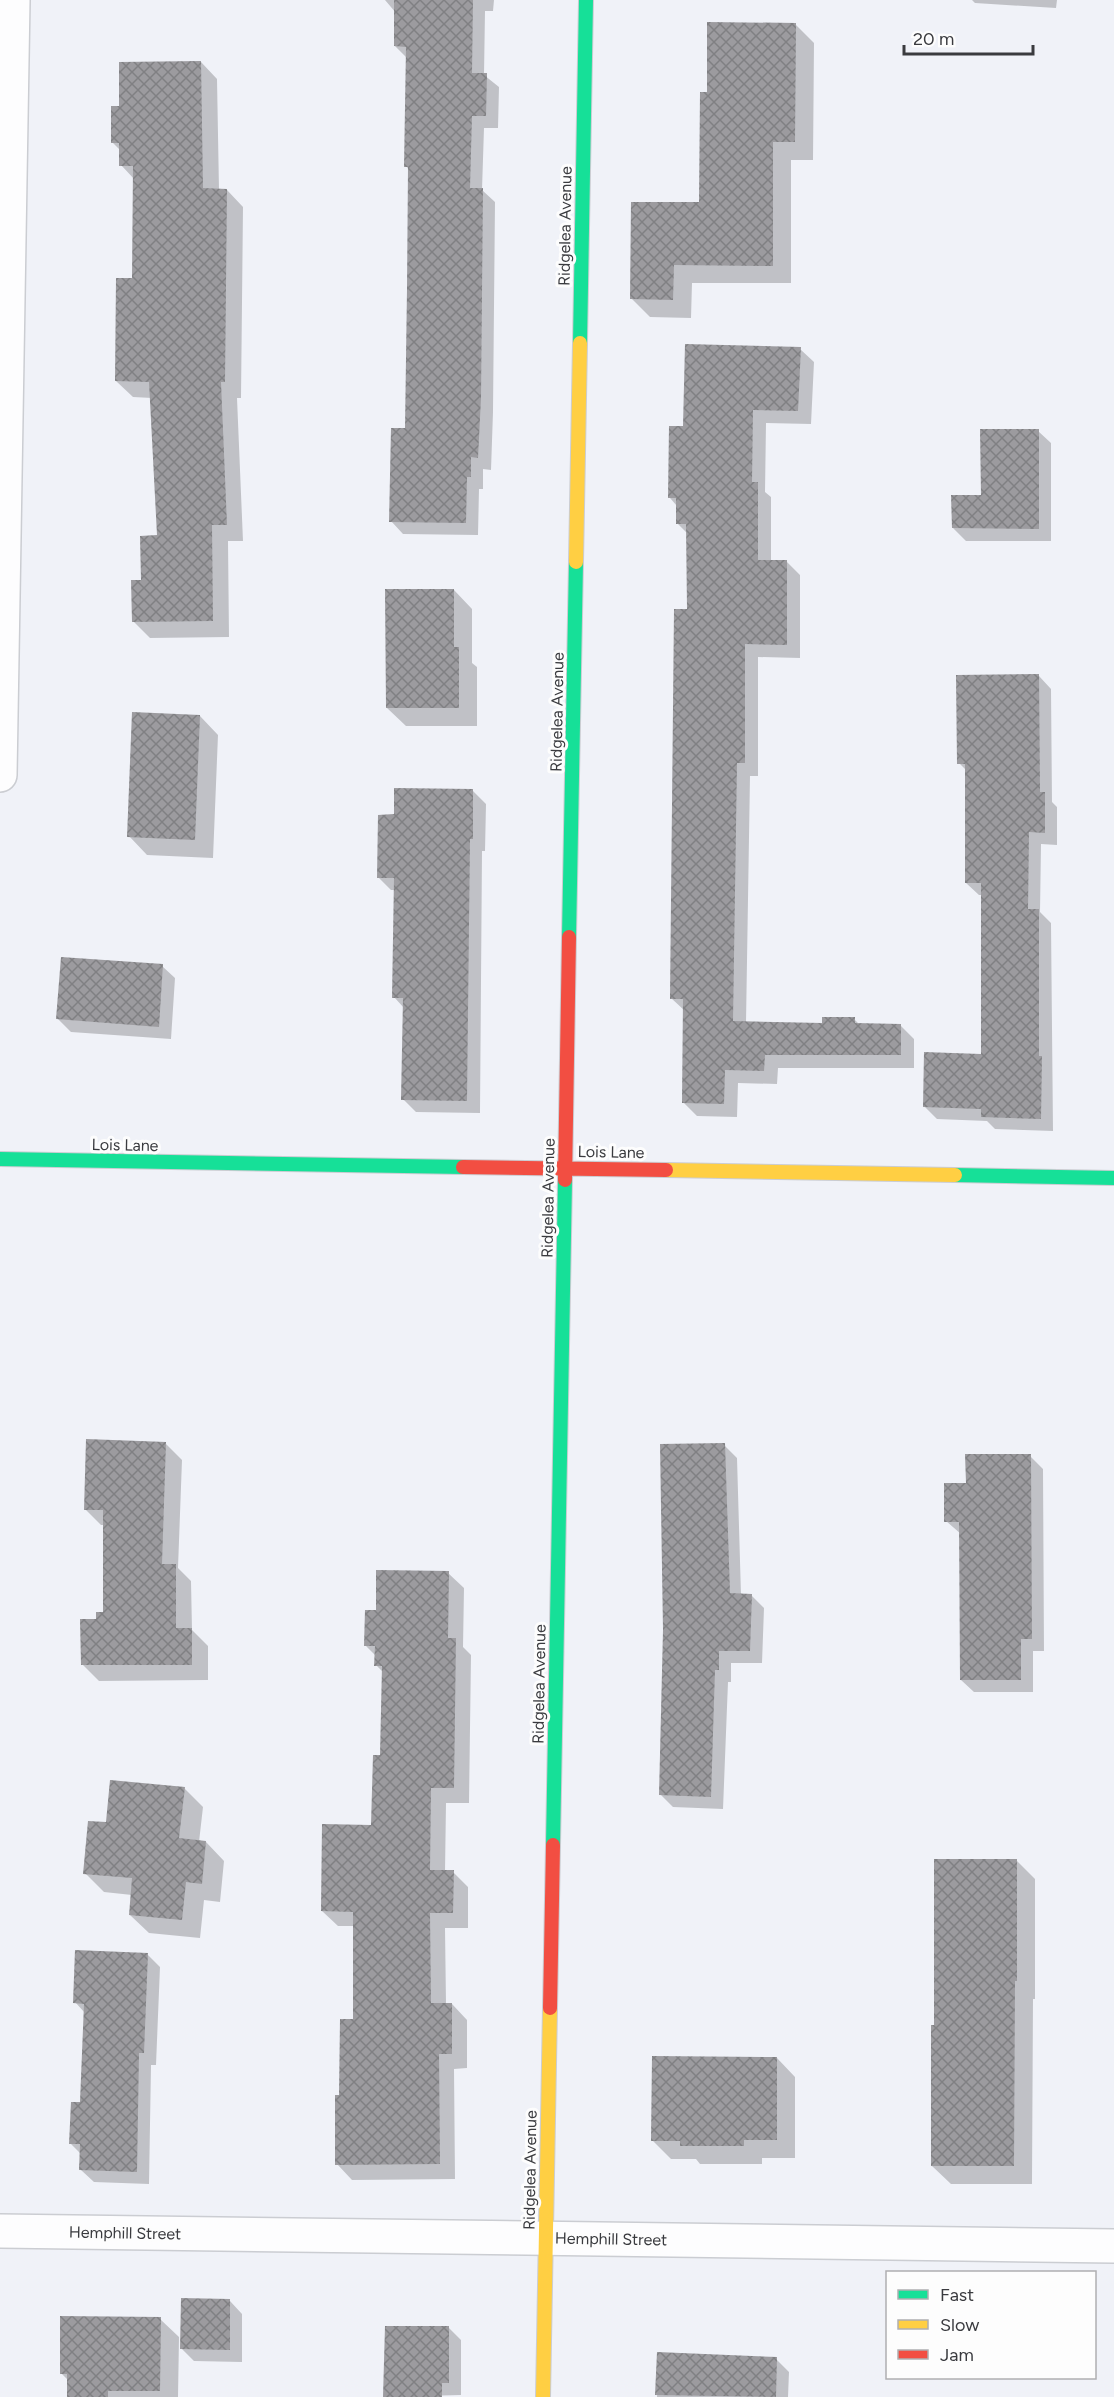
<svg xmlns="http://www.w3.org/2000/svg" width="1114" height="2397" font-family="Figtree,sans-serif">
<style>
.shadow{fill:#0003}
.building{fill:url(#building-cross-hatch)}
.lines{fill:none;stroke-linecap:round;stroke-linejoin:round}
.street-casing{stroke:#cbcdd2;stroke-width:36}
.fast-casing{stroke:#cbcdd2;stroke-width:16}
.slow-casing{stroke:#cbcdd2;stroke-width:16}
.jam-casing{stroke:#cbcdd2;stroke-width:16}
.street{stroke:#fdfdfe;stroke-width:33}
.fast{stroke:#16e098;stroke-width:14}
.slow{stroke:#ffcf43;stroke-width:14}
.jam{stroke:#f24e42;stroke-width:14}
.labels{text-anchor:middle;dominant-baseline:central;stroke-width:6;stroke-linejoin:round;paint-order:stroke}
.street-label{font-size:16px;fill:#3a3b3f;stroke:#fdfdfd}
</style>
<defs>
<pattern id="building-cross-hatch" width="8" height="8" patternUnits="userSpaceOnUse" patternTransform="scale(1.5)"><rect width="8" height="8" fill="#9c9b9f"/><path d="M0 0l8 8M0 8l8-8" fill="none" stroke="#808083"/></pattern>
</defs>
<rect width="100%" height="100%" fill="#f0f2f8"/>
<path class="shadow" d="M 385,0 L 494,0 L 493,11 L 485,11 L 484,75 L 499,87 L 498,128 L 484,128 L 482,190 L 495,202 L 493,412 L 491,470 L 483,469 L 483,489 L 479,489 L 478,535 L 403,534 L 391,521 L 407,430 L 409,170 L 406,166 L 407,58 L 395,46 L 396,13 Z
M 972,0 L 1057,0 L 1056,8 L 975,3 Z
M 795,24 L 814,43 L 813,160 L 791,160 L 791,283 L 692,283 L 691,318 L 650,317 L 632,299 L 700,203 L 708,94 Z
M 201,62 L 217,79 L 219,190 L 227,190 L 243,207 L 241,398 L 237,398 L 243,541 L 228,541 L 229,637 L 150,638 L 134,622 L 142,581 L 158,537 L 152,398 L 133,397 L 116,381 L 134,280 L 135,180 L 121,165 L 120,150 L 112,142 L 121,107 Z
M 800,349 L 814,362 L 811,424 L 766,423 L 765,492 L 771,497 L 771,561 L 786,561 L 800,575 L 800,658 L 758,657 L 758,776 L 750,776 L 746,1023 L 823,1024 L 854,1019 L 860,1025 L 901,1026 L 914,1039 L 914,1068 L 778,1068 L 777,1084 L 738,1083 L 737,1117 L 697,1116 L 683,1102 L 685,1011 L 671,998 L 688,610 L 688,534 L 677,523 L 677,506 L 670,498 L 684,428 Z
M 1038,431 L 1051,443 L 1051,541 L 966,541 L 953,528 Z
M 454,590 L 472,609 L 472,663 L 477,667 L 477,726 L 406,726 L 387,708 Z
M 1039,676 L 1051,689 L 1052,802 L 1057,807 L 1057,845 L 1041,844 L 1040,912 L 1051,923 L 1053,1131 L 995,1129 L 987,1121 L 937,1119 L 925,1107 L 983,1055 L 982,895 L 979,895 L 966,883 L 967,771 L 959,763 Z
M 200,716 L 218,735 L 213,858 L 147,855 L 129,836 Z
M 473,791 L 486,804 L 485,851 L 482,851 L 480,1113 L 416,1112 L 403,1099 L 404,1008 L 394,997 L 395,890 L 391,890 L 378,877 L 396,816 Z
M 162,966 L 175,978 L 171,1039 L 71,1032 L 58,1019 Z
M 166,1444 L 182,1460 L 178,1568 L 191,1581 L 192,1630 L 208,1646 L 208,1680 L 99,1681 L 83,1665 L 98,1620 L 105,1614 L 105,1525 L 101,1525 L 85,1509 Z
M 724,1445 L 737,1458 L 741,1595 L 751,1595 L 764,1608 L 762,1663 L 731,1663 L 731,1682 L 728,1682 L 723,1809 L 673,1807 L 661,1795 Z
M 1030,1456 L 1043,1469 L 1044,1651 L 1033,1651 L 1033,1692 L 974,1692 L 961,1680 L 961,1534 L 946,1521 L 967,1485 Z
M 448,1573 L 464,1588 L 463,1647 L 471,1655 L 469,1803 L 446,1803 L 445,1872 L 453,1872 L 468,1887 L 468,1928 L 445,1928 L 446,2004 L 452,2004 L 467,2020 L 467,2068 L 454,2069 L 455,2179 L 352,2180 L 337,2164 L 341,2096 L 355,2021 L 354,1926 L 338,1926 L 322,1911 L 372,1826 L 382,1756 L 383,1672 L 376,1665 L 376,1656 L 366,1646 L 377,1611 Z
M 184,1788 L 203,1807 L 199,1842 L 206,1842 L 224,1861 L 220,1902 L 204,1900 L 200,1938 L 149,1933 L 130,1915 L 132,1895 L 104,1892 L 85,1873 L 107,1824 Z
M 1016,1860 L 1035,1879 L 1035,1999 L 1033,1999 L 1032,2184 L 951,2184 L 932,2166 L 936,2026 Z
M 147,1954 L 160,1967 L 156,2065 L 151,2065 L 149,2184 L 94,2182 L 81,2170 L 81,2154 L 71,2144 L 81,2104 L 85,2013 L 75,2002 Z
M 777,2058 L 795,2077 L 795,2158 L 762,2158 L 762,2164 L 700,2164 L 696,2159 L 671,2159 L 652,2140 Z
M 230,2301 L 242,2314 L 242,2362 L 194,2361 L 182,2349 Z
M 160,2319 L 179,2337 L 178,2397 L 68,2397 L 68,2380 L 61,2373 Z
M 448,2327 L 461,2340 L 461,2395 L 385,2397 Z
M 659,2353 L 776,2359 L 789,2372 L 788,2397 L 657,2397 Z"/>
<path class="building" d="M 394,0 L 473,0 L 472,73 L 487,73 L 486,116 L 472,116 L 470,188 L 483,188 L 481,398 L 478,458 L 471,457 L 471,477 L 467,477 L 466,523 L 389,522 L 391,428 L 405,428 L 407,289 L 408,167 L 404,167 L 406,47 L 394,46 Z
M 707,22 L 796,23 L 795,142 L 773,142 L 773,266 L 674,265 L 673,300 L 630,299 L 631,202 L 699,202 L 700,92 L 707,92 Z
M 201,61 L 203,188 L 227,189 L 225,382 L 221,382 L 227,525 L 212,525 L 213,621 L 132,622 L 131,580 L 141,580 L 140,536 L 157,535 L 149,382 L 115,381 L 116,278 L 132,278 L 133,166 L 119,166 L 119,143 L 111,143 L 111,106 L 119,106 L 119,62 Z
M 685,344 L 801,347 L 798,411 L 753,410 L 752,482 L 758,482 L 758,560 L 787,560 L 787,645 L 745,644 L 745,763 L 737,763 L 733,1021 L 822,1023 L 822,1017 L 855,1017 L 855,1023 L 901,1024 L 901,1055 L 765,1055 L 764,1071 L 725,1070 L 724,1104 L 682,1103 L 683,999 L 670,999 L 674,609 L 687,609 L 686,524 L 676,524 L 676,498 L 668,498 L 669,426 L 683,426 Z
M 980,429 L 1039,429 L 1039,529 L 952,528 L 951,495 L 981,495 Z
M 385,589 L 454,589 L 454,647 L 459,647 L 459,708 L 386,708 Z
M 1039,674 L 1040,792 L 1045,792 L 1045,833 L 1029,832 L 1028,909 L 1039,909 L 1039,1056 L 1042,1056 L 1041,1119 L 981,1117 L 981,1109 L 923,1107 L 924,1052 L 981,1054 L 981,883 L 965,883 L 965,764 L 957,764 L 956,675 Z
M 132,712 L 200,715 L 195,840 L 127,837 Z
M 394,788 L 473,789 L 473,839 L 470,839 L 467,1101 L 401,1100 L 403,998 L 392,998 L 394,878 L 377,878 L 378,815 L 394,814 Z
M 61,957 L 163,964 L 159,1027 L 56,1019 Z
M 86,1439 L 166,1442 L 162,1564 L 176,1564 L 176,1628 L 192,1628 L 192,1665 L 81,1665 L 80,1619 L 96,1619 L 96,1612 L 103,1612 L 103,1510 L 84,1510 Z
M 725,1443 L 730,1593 L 752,1594 L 750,1651 L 719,1651 L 719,1670 L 715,1670 L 711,1797 L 659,1795 L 663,1630 L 660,1444 Z
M 965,1454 L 1031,1454 L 1032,1639 L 1021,1639 L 1021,1680 L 960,1680 L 959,1522 L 944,1522 L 944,1483 L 966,1483 Z
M 376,1570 L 449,1571 L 448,1638 L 456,1638 L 454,1788 L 431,1788 L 430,1870 L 454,1870 L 453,1913 L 430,1913 L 431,2003 L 452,2003 L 452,2054 L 439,2054 L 440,2164 L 335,2165 L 335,2095 L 339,2095 L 340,2019 L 353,2019 L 353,1912 L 321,1911 L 322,1824 L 371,1825 L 373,1755 L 380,1755 L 382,1666 L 374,1666 L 375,1646 L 364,1646 L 365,1610 L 376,1610 Z
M 110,1780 L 185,1787 L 179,1838 L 206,1841 L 202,1884 L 186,1882 L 182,1920 L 129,1915 L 132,1878 L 83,1874 L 88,1821 L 106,1822 Z
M 934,1859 L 1017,1859 L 1017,1981 L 1015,1981 L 1014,2166 L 931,2166 L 931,2025 L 934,2025 Z
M 75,1950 L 148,1953 L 144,2053 L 139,2053 L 137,2172 L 79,2170 L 80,2144 L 69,2144 L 71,2102 L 80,2102 L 84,2004 L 73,2003 Z
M 652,2056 L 777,2057 L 777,2140 L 744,2140 L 744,2146 L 680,2146 L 680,2141 L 651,2141 Z
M 181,2298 L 230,2299 L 230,2350 L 180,2349 Z
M 60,2316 L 161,2317 L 160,2391 L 108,2391 L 108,2397 L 67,2397 L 67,2374 L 60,2374 Z
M 385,2326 L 449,2326 L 449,2383 L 442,2383 L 442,2397 L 383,2397 Z
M 657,2352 L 777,2357 L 776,2397 L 655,2395 Z"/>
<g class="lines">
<defs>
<path id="street" d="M 0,775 L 13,0
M 0,2231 L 1114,2246"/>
<path id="fast" d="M 580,343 L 586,0
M 569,937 L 576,562
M 0,1159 L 463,1167
M 955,1175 L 1114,1178
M 553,1845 L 565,1180"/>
<path id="slow" d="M 576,562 L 580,343
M 666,1170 L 955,1175
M 543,2397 L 550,2008"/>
<path id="jam" d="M 463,1167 L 666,1170
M 565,1180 L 569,937
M 550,2008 L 553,1845"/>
</defs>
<use href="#street" class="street-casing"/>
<use href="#fast" class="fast-casing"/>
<use href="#slow" class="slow-casing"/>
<use href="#jam" class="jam-casing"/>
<use href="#street" class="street"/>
<use href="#fast" class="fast"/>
<use href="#slow" class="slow"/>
<use href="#jam" class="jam"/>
</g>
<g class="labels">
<g class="street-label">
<text transform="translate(565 226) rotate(-89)">Ridgelea Avenue</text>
<text transform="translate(557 712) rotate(-89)">Ridgelea Avenue</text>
<text transform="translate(125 1145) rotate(1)">Lois Lane</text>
<text transform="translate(611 1152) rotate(1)">Lois Lane</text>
<text transform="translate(548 1198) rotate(-89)">Ridgelea Avenue</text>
<text transform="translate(539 1684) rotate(-89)">Ridgelea Avenue</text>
<text transform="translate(530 2170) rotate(-89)">Ridgelea Avenue</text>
<text transform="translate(125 2233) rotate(1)">Hemphill Street</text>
<text transform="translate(611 2239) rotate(1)">Hemphill Street</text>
</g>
</g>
<rect x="886" y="2271" width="210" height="108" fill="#fdfdfd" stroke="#afafb1" stroke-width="1.5"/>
<rect x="898" y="2290" width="30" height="9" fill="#16e098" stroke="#afafb1" stroke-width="1.5"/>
<text x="940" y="2301" font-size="18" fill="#3a3b3f">Fast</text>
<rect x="898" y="2320" width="30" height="9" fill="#ffcf43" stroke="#afafb1" stroke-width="1.5"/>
<text x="940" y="2331" font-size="18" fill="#3a3b3f">Slow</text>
<rect x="898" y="2350" width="30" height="9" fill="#f24e42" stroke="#afafb1" stroke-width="1.5"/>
<text x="940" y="2361" font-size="18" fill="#3a3b3f">Jam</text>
<path d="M904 45v9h129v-9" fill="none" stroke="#3a3b3f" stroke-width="3"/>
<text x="913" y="45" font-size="18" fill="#3a3b3f" stroke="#fdfdfd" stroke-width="4.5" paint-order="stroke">20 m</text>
</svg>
